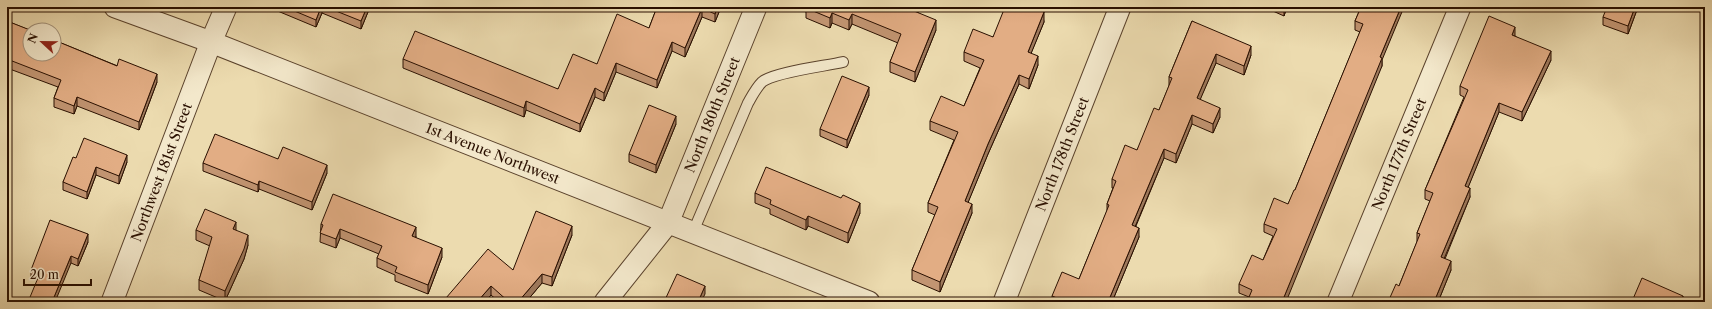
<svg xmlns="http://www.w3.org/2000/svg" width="1712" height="309" font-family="'Libre Caslon Text',serif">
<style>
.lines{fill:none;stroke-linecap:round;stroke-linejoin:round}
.service-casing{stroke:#5a422c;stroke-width:12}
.minor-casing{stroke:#5a422c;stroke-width:23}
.service{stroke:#f3e8cb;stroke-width:10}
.minor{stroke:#f3e8cb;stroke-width:21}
.wall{fill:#c29572;stroke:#290f00}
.shaded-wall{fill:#9e795c;stroke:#290f00}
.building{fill:#e2ad84;stroke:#290f00}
.labels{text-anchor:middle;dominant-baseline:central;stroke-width:3;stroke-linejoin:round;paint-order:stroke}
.street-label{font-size:14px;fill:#290f00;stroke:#f3e8cb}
</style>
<rect width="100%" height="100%" fill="#ecdbaf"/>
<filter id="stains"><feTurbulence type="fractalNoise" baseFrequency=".005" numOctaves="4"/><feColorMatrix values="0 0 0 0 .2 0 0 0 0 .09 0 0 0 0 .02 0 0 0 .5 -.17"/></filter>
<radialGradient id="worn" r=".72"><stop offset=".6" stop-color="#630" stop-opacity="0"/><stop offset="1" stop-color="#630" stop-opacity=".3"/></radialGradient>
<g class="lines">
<defs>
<path id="service" d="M 693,232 L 748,103 C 752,96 756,88 762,82 C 774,72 826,66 843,62"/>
<g id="minor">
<path id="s1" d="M 115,7 L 211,42 L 869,302"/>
<path id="s2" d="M 112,302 L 211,42 L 226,7"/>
<path id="s3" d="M 605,302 L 668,223 L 756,7"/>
<path id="s4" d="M 1004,302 L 1120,7"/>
<path id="s5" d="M 1338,302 L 1460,7"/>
</g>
</defs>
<use href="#service" class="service-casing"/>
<use href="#minor" class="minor-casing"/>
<use href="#service" class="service"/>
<use href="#minor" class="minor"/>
</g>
<path class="wall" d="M 268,7 L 370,7 L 361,29 L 322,13 L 316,27 Z
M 657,7 L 721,7 L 715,22 L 702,17 L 685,57 L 672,51 L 657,88 L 616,72 L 604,101 L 595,97 L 580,132 L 526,110 L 524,117 L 403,68 L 403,59 L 558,89 L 597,64 L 649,28 Z
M 794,7 L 919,7 L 919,10 L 918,13 L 936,30 L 915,82 L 890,72 L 890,62 L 898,43 L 852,24 L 849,30 L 832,23 L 830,28 L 806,18 L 806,12 Z
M 1264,7 L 1287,7 L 1284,16 Z
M 1361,7 L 1382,60 L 1382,66 L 1249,297 L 1239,293 L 1239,284 L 1263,260 L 1273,236 L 1264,232 L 1264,224 L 1288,204 L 1295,190 L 1360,32 L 1355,30 L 1355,21 Z
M 1638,7 L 1628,34 L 1603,25 L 1603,17 Z
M 1042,11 L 1044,22 L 1031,53 L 1038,65 L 1029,89 L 1019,84 L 988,154 L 968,202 L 972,213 L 940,292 L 912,280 L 912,270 L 935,215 L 928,212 L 928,203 L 954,140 L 930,130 L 930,121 L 964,106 L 980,68 L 964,61 L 964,52 Z
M 7,21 L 157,82 L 139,130 L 77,106 L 74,114 L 54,107 L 54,98 L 58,87 L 7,68 Z
M 1192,21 L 1251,55 L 1244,75 L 1216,63 L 1200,99 L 1220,117 L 1213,133 L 1192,124 L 1176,163 L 1164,158 L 1136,226 L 1139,237 L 1112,302 L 1052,302 L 1052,296 L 1079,279 L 1107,211 L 1107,204 L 1113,188 L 1112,188 L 1112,179 L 1137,150 L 1159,110 L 1169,86 L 1169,77 Z
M 1515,36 L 1551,60 L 1522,121 L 1499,112 L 1468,187 L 1470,197 L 1445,259 L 1451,270 L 1438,302 L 1388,302 L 1399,286 L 1417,242 L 1417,233 L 1430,201 L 1425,199 L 1425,190 L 1464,97 L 1460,95 L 1460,86 Z
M 869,95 L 847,148 L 820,136 L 820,129 Z
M 676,124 L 656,173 L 629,162 L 629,154 Z
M 76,158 L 127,162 L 119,184 L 96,175 L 87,199 L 63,190 L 63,182 Z
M 278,159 L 327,173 L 312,210 L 259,189 L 258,192 L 203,171 L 203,163 Z
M 755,193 L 860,213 L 848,243 L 808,226 L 806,230 L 770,214 L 770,209 L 755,203 Z
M 321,224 L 416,236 L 416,238 L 442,257 L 428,294 L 395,281 L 395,275 L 377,267 L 377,258 L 379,254 L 340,238 L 336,248 L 320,242 Z
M 196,230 L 236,230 L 248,245 L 244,259 L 225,301 L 199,290 L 199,280 L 210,246 L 196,240 Z
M 572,235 L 552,286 L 542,283 L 526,302 L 499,302 L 491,295 L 485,302 L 446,302 L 446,298 L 513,270 Z
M 88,242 L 78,266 L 71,263 L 37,280 L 31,277 L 31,270 Z
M 1633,299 L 1683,302 L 1633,302 Z"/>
<path class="shaded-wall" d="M 321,7 L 322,7 L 322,13 L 316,27 L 316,20 Z
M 367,7 L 370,7 L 361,29 L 361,21 Z
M 717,7 L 721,7 L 715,22 L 715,14 Z
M 916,7 L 919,7 L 919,10 L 914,21 L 914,11 Z
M 1040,7 L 1044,7 L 1039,19 L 1039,10 Z
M 1284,7 L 1287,7 L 1284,16 Z
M 1401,7 L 1404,7 L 1382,60 L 1382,66 L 1286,302 L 1282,302 L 1380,57 Z
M 1635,7 L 1638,7 L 1628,34 L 1628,26 Z
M 702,8 L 702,17 L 685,57 L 685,48 Z
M 1044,12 L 1044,22 L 1028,61 L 1028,52 Z
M 832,13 L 832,23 L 830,28 L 830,18 Z
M 852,14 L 852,24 L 849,30 L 849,20 Z
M 936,20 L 936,30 L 915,82 L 915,72 Z
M 1515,27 L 1515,36 L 1512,35 Z
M 672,42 L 672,51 L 657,88 L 657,80 Z
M 1251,46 L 1251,55 L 1244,75 L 1244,66 Z
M 1551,51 L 1551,60 L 1522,121 L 1522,112 Z
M 1216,54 L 1216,63 L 1197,107 L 1197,98 Z
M 1038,56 L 1038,65 L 1029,89 L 1029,79 Z
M 616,63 L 616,72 L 604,101 L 604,93 Z
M 157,74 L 157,82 L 139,130 L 139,122 Z
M 1019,75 L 1019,84 L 988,154 L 965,210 L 965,201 L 988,144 Z
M 869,87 L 869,95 L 847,148 L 847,140 Z
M 595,88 L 595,97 L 580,132 L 580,124 Z
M 77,97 L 77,106 L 74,114 L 74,106 Z
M 526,101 L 526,110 L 524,117 L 524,108 Z
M 1499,103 L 1499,112 L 1465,195 L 1465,186 Z
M 1220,108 L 1220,117 L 1213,133 L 1213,124 Z
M 1192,115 L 1192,124 L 1176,163 L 1176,154 Z
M 676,116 L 676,124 L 656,173 L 656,165 Z
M 1164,149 L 1164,158 L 1132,234 L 1132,225 Z
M 127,155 L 127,162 L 119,184 L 119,176 Z
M 327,165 L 327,173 L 312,210 L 312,202 Z
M 96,167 L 96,175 L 87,199 L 87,192 Z
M 259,181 L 259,189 L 258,192 L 258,185 Z
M 1470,188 L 1470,197 L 1441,266 L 1441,257 Z
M 860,203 L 860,213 L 848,243 L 848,233 Z
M 972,204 L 972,213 L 940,292 L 940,282 Z
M 808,216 L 808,226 L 806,230 L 806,220 Z
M 236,222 L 236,232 L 233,229 Z
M 572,226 L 572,235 L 552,286 L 552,277 Z
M 416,227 L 416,236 L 412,245 L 412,236 Z
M 1139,228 L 1139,237 L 1112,302 L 1108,302 Z
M 340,229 L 340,238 L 336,248 L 336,239 Z
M 88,234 L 88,242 L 78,266 L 78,259 Z
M 248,235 L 248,245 L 244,259 L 225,301 L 225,291 Z
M 442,248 L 442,257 L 428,294 L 428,285 Z
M 71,256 L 71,263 L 55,302 L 52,302 Z
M 1451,261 L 1451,270 L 1438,302 L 1434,302 Z
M 542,274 L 542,283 L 526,302 L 518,302 Z
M 491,286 L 491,295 L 485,302 L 477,302 Z
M 705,286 L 705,294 L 701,302 L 698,302 Z
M 1683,296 L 1683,302 L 1680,302 Z"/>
<path class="building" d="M 285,7 L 321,7 L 316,20 Z
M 326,7 L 367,7 L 361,21 Z
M 657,7 L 717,7 L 715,14 L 702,8 L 685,48 L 672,42 L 657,80 L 616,63 L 604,93 L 595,88 L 580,124 L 526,101 L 524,108 L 403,59 L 415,31 L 558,89 L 573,54 L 597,64 L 617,14 L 649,28 Z
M 807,7 L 916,7 L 914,11 L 936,20 L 915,72 L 890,62 L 901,34 L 852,14 L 849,20 L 832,13 L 830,18 L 806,8 Z
M 1005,7 L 1040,7 L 1039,10 L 1044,12 L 1028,52 L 1038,56 L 1029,79 L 1019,75 L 988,144 L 965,201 L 972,204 L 940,282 L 912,270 L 938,207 L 928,203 L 958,132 L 930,121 L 941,96 L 964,106 L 984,60 L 964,52 L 973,29 L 993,37 Z
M 1361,7 L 1401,7 L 1380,57 L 1382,58 L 1282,302 L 1247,302 L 1252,290 L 1239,284 L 1252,255 L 1263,260 L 1277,229 L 1264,224 L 1274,198 L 1288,204 L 1294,190 L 1295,190 L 1363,24 L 1355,21 Z
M 1607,7 L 1635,7 L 1628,26 L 1603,17 Z
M 1489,16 L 1515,27 L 1512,35 L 1551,51 L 1522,112 L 1499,103 L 1465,186 L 1470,188 L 1441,257 L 1451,261 L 1434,302 L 1427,302 L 1418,298 L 1416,302 L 1388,302 L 1396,284 L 1399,286 L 1420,234 L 1417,233 L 1433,193 L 1425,190 L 1468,90 L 1460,86 Z
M 7,21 L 30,30 L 30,54 L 54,54 L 54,40 L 117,66 L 119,59 L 157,74 L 139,122 L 77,97 L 74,106 L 54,98 L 61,80 L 7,59 Z
M 1192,21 L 1251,46 L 1244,66 L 1216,54 L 1197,98 L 1220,108 L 1213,124 L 1192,115 L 1176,154 L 1164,149 L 1132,225 L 1139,228 L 1108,302 L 1067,302 L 1052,296 L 1062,272 L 1079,279 L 1109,205 L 1107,204 L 1116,181 L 1112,179 L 1125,145 L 1137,150 L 1154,108 L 1159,110 L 1172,78 L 1169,77 Z
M 842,76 L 869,87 L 847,140 L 820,129 Z
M 649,105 L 676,116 L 656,165 L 629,154 Z
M 215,134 L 278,159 L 283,147 L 327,165 L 312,202 L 259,181 L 258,185 L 203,163 Z
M 84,138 L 127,155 L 119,176 L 96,167 L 87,192 L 63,182 L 73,157 L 76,158 Z
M 766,167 L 841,198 L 843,195 L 860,203 L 848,233 L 808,216 L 806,220 L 770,204 L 771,200 L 755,193 Z
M 333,194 L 416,227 L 412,236 L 442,248 L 428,285 L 395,272 L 397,267 L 377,258 L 382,246 L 340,229 L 336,239 L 320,233 L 323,225 L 321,224 Z
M 205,209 L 236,222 L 233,229 L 248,235 L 244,249 L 225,291 L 199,280 L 212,237 L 196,230 Z
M 536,211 L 572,226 L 552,277 L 542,274 L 518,302 L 509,302 L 491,286 L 477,302 L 451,302 L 446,298 L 488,249 L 513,270 Z
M 50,220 L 88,234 L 78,259 L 71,256 L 52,302 L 28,302 L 40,273 L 31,270 Z
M 677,274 L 705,286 L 698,302 L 664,302 Z
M 1642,278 L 1683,296 L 1680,302 L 1640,302 L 1633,299 Z
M 356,299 L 363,302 L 354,302 Z"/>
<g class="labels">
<g class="street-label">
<text stroke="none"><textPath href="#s3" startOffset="218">North 180th Street</textPath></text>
<text stroke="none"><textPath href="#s1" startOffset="405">1st Avenue Northwest</textPath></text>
<text stroke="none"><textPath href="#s4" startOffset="159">North 178th Street</textPath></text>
<text stroke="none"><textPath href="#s5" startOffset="160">North 177th Street</textPath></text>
<text stroke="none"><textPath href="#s2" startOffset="139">Northwest 181st Street</textPath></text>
</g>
</g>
<rect width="1712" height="309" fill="none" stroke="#ecdbaf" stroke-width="24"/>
<rect x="8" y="8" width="1696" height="293" fill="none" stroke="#290f00" stroke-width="2"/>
<rect x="12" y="12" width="1688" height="285" fill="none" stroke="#290f00"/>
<g transform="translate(42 42) rotate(292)"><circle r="19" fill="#f3e8cb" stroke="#a2917a"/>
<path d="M0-3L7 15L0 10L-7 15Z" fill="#8f2418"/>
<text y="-6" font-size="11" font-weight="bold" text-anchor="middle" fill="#290f00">N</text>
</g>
<path d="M24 279v6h67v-6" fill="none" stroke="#290f00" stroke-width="2"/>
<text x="30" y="279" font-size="12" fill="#290f00" stroke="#f3e8cb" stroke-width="3" paint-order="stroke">20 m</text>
<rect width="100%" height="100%" filter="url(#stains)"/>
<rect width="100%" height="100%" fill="url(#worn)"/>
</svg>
